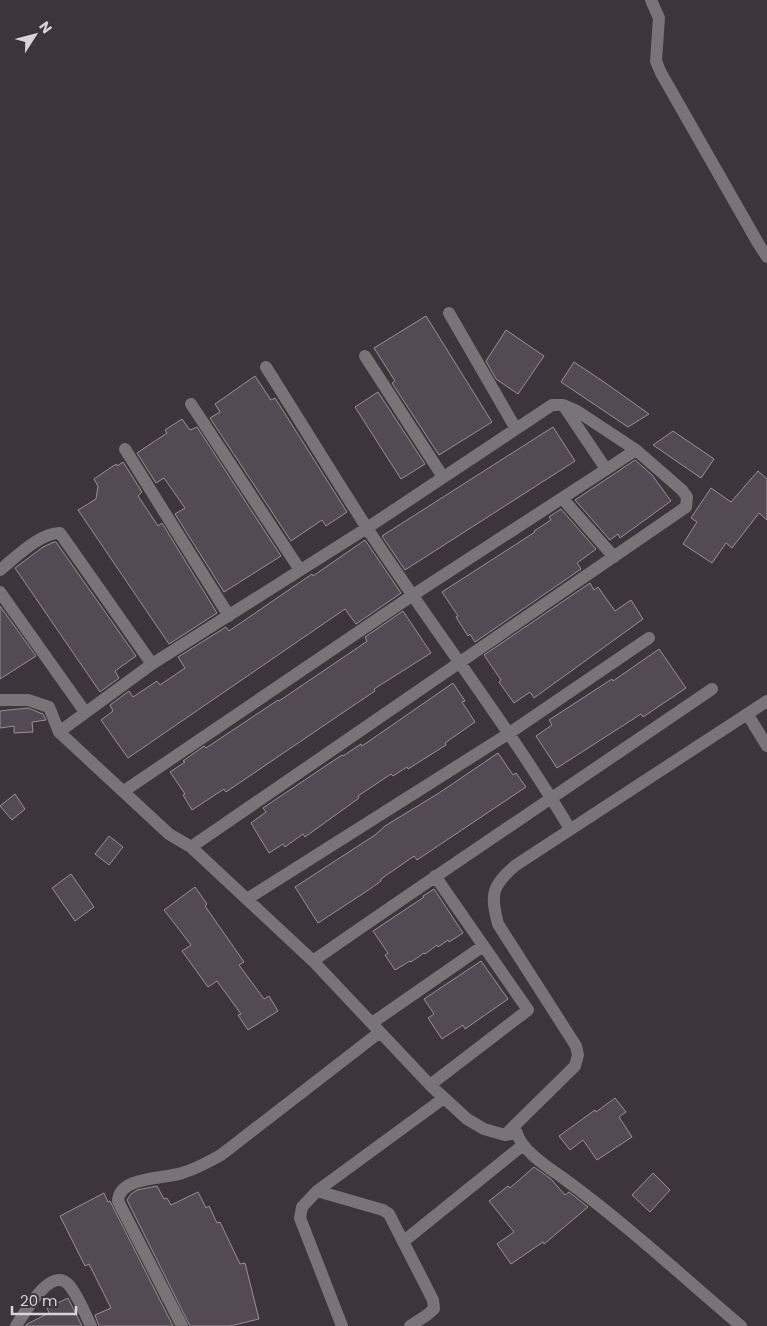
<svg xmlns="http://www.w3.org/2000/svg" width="767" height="1326" font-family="Poppins,sans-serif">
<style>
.building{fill:#534b53;stroke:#988f97}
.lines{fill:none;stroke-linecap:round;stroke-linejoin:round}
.minor{stroke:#787478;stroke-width:12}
</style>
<rect width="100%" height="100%" fill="#3c353c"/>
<path class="building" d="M 426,316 L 492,422 L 439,455 L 392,383 L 395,381 L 374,348 Z
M 506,330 L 544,356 L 518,394 L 496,379 L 486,361 Z
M 574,362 L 604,382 L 649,414 L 628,427 L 561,382 Z
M 255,376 L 271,400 L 275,398 L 347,512 L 326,526 L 322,520 L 291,541 L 210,418 L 220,412 L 215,404 Z
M 378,392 L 425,464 L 401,479 L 355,407 Z
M 182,419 L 190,430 L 197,427 L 281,556 L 224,592 L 175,514 L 185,508 L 164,478 L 156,483 L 137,453 L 167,433 L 165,430 Z
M 553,427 L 575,461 L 405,570 L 382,536 Z
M 673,431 L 714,459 L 701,478 L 653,445 Z
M 635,460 L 652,475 L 671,501 L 620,538 L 618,534 L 610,540 L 575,500 Z
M 123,462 L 142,492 L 138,496 L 158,526 L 162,523 L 217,613 L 169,644 L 78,510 L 96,499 L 98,486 L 94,479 L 116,464 L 117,466 Z
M 758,471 L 767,479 L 767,520 L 759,513 L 732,548 L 726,543 L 712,563 L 683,544 L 697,522 L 691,518 L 711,488 L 731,502 Z
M 561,509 L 596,549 L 577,563 L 581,569 L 475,642 L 470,634 L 468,636 L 456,617 L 458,616 L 442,592 L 535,532 L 534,531 L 551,520 L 549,517 Z
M 365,540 L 401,593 L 356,624 L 345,609 L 128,758 L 101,720 L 113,711 L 110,705 L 129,691 L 133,697 L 157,681 L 160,685 L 185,668 L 178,657 L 226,627 L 229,631 L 312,574 L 313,576 Z
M 54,542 L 56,542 L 136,656 L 115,671 L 119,678 L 100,692 L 15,568 L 43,547 Z
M 590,583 L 594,590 L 598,587 L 615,611 L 631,600 L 643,619 L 534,698 L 530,692 L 514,703 L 499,682 L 501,680 L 484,655 Z
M 0,606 L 36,656 L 0,679 Z
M 403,611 L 431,653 L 374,689 L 375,691 L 360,701 L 226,792 L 224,789 L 192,810 L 183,795 L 185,794 L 170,772 L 185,762 L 183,761 L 204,746 L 206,748 L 278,700 L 279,701 L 366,642 L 367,641 L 365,637 Z
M 659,649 L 686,688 L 643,717 L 641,714 L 557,768 L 536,736 L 552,725 L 549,720 L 612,679 L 613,681 Z
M 453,683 L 465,701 L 462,702 L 475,722 L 445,743 L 446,745 L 408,769 L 407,767 L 393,776 L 391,774 L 358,796 L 359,798 L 305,837 L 303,834 L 285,847 L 283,844 L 269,853 L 251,823 L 266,812 L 263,808 L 342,755 L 343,756 L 361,744 L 362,746 Z
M 28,708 L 43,714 L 46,720 L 32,722 L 33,732 L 14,733 L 14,726 L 0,728 L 0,711 Z
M 498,753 L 513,775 L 516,773 L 526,787 L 417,860 L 414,856 L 381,879 L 381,881 L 370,889 L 318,923 L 295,887 L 375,835 L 385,826 L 439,793 Z
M 15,794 L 25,809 L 12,820 L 0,806 Z
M 109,836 L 123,847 L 109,865 L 95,854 Z
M 71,874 L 94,907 L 75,921 L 52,888 Z
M 195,887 L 207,904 L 205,906 L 244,962 L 239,965 L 264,999 L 269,996 L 278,1011 L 248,1030 L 238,1015 L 241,1014 L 217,981 L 208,987 L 182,951 L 191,945 L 164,910 Z
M 434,889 L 463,933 L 449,942 L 448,940 L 438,947 L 437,945 L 425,954 L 424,953 L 411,962 L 410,961 L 395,970 L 385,955 L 388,953 L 373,931 L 424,897 L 423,896 Z
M 481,961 L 508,999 L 465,1029 L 463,1025 L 442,1039 L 428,1018 L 434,1014 L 424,999 Z
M 615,1098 L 626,1112 L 619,1117 L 632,1137 L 597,1160 L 583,1140 L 570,1150 L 559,1136 L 595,1110 L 596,1112 Z
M 534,1167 L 551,1179 L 565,1195 L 569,1192 L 588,1207 L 544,1244 L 543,1242 L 511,1264 L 497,1244 L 514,1232 L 489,1201 L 508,1186 L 510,1188 Z
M 653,1173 L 670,1190 L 650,1212 L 632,1195 Z
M 157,1186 L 164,1199 L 167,1198 L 171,1205 L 198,1192 L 206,1208 L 209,1206 L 217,1223 L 220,1222 L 240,1264 L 245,1263 L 259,1319 L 230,1326 L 190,1326 L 127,1200 L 131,1194 L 137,1190 Z
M 104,1193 L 108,1202 L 110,1201 L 173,1326 L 99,1326 L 95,1315 L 111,1308 L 89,1264 L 85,1266 L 60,1216 Z
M 68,1298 L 82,1326 L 26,1326 L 27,1324 L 49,1313 L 47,1308 Z"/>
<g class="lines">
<path class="minor" d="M 651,0 L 659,18 L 656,61 L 661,73 L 758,243 L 767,257
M 449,313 L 516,429
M 365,356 L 443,477
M 266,367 C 300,421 333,475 367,528 C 433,629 508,725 570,829
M 191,404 L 300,570
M 563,405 L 606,469
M 125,449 L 229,616
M 562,498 L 614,557
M 0,570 C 15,558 41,532 60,533 L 152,664
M 0,592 L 85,712
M 0,700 L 28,700 L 49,707 L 59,732 L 169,834 L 191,847 L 313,961 L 430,1085 L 467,1119 L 484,1129 L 505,1135 L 517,1133 C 521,1150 549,1168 563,1178 C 625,1223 682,1276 741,1326
M 748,715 L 767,746
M 59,732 L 152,664 L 367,528 L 552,405 L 563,405 L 577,411 L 636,450 L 682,490 L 687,497 L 686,507 L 191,847
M 124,791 L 413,595 L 636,450
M 247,899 L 508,734 L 649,638
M 313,961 C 445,869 579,780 712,689
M 372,1023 L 483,946
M 430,1085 L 528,1010 L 435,876
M 505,1135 L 575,1066 L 578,1055 L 576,1046 L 498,924 C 490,894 492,885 516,865 L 767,701
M 317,1191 L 444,1098
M 404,1241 L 523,1145
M 16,1326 C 24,1314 50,1266 68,1284 C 77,1293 85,1314 91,1326
M 182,1326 L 118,1201 C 119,1176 165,1179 182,1173 C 196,1169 208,1162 221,1155 L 380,1032
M 342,1326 L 300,1218 L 302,1207 L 317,1191 L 383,1210 L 389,1214 L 433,1300 L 434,1309 L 427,1315 L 410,1326"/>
</g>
<g transform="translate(35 35) rotate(54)" stroke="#3c353c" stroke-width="4" paint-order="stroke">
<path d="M0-4L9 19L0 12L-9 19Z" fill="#d9d4d9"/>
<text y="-8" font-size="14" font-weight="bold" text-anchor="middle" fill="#d9d4d9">N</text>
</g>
<path d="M12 1306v8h64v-8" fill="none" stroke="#d9d4d9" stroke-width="2.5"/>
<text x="20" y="1306" font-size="15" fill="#d9d4d9" stroke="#3c353c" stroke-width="4" paint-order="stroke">20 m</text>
</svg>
